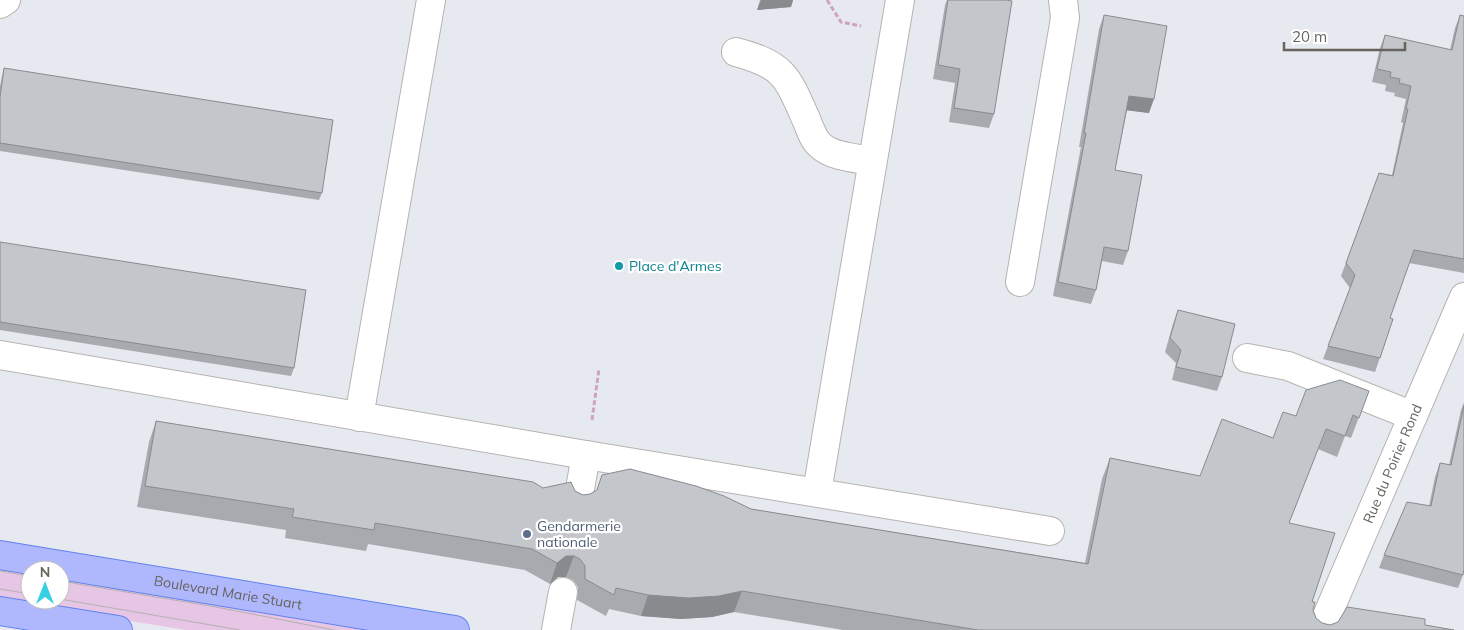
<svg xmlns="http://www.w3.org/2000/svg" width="1464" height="630" font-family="Mulish,sans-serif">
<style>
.green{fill:#e7c5e5}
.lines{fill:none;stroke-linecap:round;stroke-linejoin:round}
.minor-casing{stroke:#b6b4af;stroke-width:30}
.major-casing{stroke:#6282ee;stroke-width:30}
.path{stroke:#cfa3c0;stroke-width:3;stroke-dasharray:5 2.5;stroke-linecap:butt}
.minor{stroke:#fff;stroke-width:28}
.major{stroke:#afb8fd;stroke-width:28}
.tram{stroke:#b3b2b1;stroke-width:1}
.wall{fill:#a8aaaf}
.shaded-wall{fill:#888b8e}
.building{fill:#c3c6cb;stroke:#888b8e}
.culture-dot{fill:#0f9aa8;stroke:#fff;stroke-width:2}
.service-dot{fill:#5c6f8a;stroke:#fff;stroke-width:2}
.labels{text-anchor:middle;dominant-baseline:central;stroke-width:4.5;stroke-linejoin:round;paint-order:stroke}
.culture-label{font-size:14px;fill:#0d838f;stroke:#fff;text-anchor:start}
.street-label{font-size:14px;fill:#67645e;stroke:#fff}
.service-label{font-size:14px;fill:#4e5e75;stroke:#fff;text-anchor:start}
</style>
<rect width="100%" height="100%" fill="#e7e9f0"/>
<path class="green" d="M 0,561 L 30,570 L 30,600 L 60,600 L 60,571 L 404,630 L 186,630 L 0,600 Z"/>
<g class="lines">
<defs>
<g id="minor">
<path d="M 0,4 L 6,0"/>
<path d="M 736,52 C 784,65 787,76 806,119 C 810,128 813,140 821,146 C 833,157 856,158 872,161"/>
<path d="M 1020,282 L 1065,18 L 1063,0"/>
<path d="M 0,355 L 586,455 L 1050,531"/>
<path d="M 1247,358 L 1288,366 L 1413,416"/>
<path d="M 359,417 L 431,0"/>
<path d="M 817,492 L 900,0"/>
<path d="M 578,500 L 586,455"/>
<path d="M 556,630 L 563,592"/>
<path id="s1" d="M 1321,630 L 1464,297"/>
</g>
<g id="major">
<path id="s2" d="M 0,555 L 455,630"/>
<path d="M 0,611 L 118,630"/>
</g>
</defs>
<use href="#minor" class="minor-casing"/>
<use href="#major" class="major-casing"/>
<path class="path" d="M 827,0 L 841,22 L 861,26
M 592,420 L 599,369"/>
<use href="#minor" class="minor"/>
<use href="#major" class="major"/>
<path class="tram" d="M 0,571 L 30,576
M 60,581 L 216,607 L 334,630
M 0,589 L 30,594
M 60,599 L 240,630"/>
</g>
<path class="wall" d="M 760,0 L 793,0 L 791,7 L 757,10 Z
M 947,0 L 1006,0 L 994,114 L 989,128 L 949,122 L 955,83 L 933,79 L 945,5 Z
M 1104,15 L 1149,113 L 1127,110 L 1115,170 L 1128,251 L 1123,265 L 1102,261 L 1096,290 L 1091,304 L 1053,296 L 1081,147 L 1079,147 L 1099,29 Z
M 1460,15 L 1464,16 L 1464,273 L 1409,263 L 1390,318 L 1393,319 L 1375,372 L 1323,359 L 1350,288 L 1341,276 L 1379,173 L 1392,175 L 1403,123 L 1401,122 L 1406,99 L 1394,96 L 1395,93 L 1385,91 L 1386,85 L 1372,82 L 1380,48 L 1385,35 L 1450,50 L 1455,28 Z
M 4,68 L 322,193 L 319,200 L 0,151 L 0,86 L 2,76 Z
M 0,242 L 294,368 L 291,376 L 0,330 Z
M 1178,310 L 1222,377 L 1217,391 L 1172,380 L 1176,363 L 1165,352 L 1173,324 Z
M 1369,391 L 1351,438 L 1345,436 L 1337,457 L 1318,449 L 1289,523 L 1312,602 L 1313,610 L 1316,618 L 1322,623 L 1330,625 L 1425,625 L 1454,630 L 843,630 L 734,612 L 712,617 L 681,619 L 641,616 L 609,609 L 606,616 L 577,600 L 578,587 L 573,580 L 566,577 L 558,577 L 550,584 L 525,570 L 368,544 L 366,551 L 285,538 L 286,530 L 137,507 L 149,442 L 156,421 L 543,488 L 575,491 L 583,495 L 751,509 L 1085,563 L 1102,479 L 1110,458 L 1200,476 L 1273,438 L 1296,416 Z
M 1464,402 L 1464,569 L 1463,575 L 1458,588 L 1379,568 L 1384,555 L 1429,506 L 1435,477 L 1440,463 L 1449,465 L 1461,410 Z"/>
<path class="shaded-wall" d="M 761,0 L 793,0 L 791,7 L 757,10 Z
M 1129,96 L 1154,99 L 1149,113 L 1124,110 Z
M 566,556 L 574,556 L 566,577 L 558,577 L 550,584 L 557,563 Z
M 742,591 L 734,612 L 712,617 L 681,619 L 641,616 L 648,595 Z"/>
<path class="building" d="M 948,0 L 1006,0 L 1012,1 L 994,114 L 954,108 L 960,69 L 938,65 Z
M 1104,15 L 1167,26 L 1154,99 L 1129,96 L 1115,170 L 1142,175 L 1128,251 L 1104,247 L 1096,290 L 1058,282 L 1086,133 L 1084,133 Z
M 1460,15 L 1464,16 L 1464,259 L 1414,250 L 1390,318 L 1393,319 L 1380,358 L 1328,346 L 1355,275 L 1346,263 L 1379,173 L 1393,176 L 1408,109 L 1406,109 L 1411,86 L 1399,83 L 1400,79 L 1390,77 L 1391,72 L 1377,69 L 1385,35 L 1452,50 Z
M 4,68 L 333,120 L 322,193 L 0,143 L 0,97 Z
M 0,242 L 306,290 L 294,368 L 0,322 Z
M 1178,310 L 1235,324 L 1222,377 L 1176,367 L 1181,350 L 1170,338 Z
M 1340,380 L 1369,391 L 1359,418 L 1353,415 L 1345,436 L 1326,429 L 1289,523 L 1335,533 L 1312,602 L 1315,602 L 1313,610 L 1316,618 L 1322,623 L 1330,625 L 1338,622 L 1347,607 L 1425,619 L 1425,625 L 1454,630 L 978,630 L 742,591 L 719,596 L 689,598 L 648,595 L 616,588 L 614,595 L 585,579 L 585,566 L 580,559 L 574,556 L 566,556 L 557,563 L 532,549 L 375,523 L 374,530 L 292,517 L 294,509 L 145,486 L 156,421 L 533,482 L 543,488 L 571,482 L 575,491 L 583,495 L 590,494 L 597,490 L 602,475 L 630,469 L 696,486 L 724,496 L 751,509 L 1088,564 L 1110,458 L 1200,476 L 1222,419 L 1273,438 L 1283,412 L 1296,416 L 1306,390 Z
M 1464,406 L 1464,569 L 1463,575 L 1384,555 L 1407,502 L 1431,506 L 1440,463 L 1451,465 Z"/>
<circle class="culture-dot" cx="619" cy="266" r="5"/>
<circle class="service-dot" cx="527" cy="534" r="5"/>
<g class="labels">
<g class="culture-label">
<text x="629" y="266">Place d'Armes</text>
</g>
<g class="street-label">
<text stroke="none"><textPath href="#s1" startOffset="181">Rue du Poirier Rond</textPath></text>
<text stroke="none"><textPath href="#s2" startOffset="231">Boulevard Marie Stuart</textPath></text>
</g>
<g class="service-label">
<text x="537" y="526">Gendarmerie<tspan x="537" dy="16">nationale</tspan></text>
</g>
</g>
<g transform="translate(45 585)"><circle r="24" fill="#ffffff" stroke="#c2c1bf"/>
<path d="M0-4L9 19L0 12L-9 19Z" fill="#38cfe5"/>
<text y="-8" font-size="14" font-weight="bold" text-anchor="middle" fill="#67645e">N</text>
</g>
<path d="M1284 42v8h121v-8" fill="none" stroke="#67645e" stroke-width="2.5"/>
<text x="1292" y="42" font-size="15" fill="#67645e" stroke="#ffffff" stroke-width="4" paint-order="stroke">20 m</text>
</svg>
